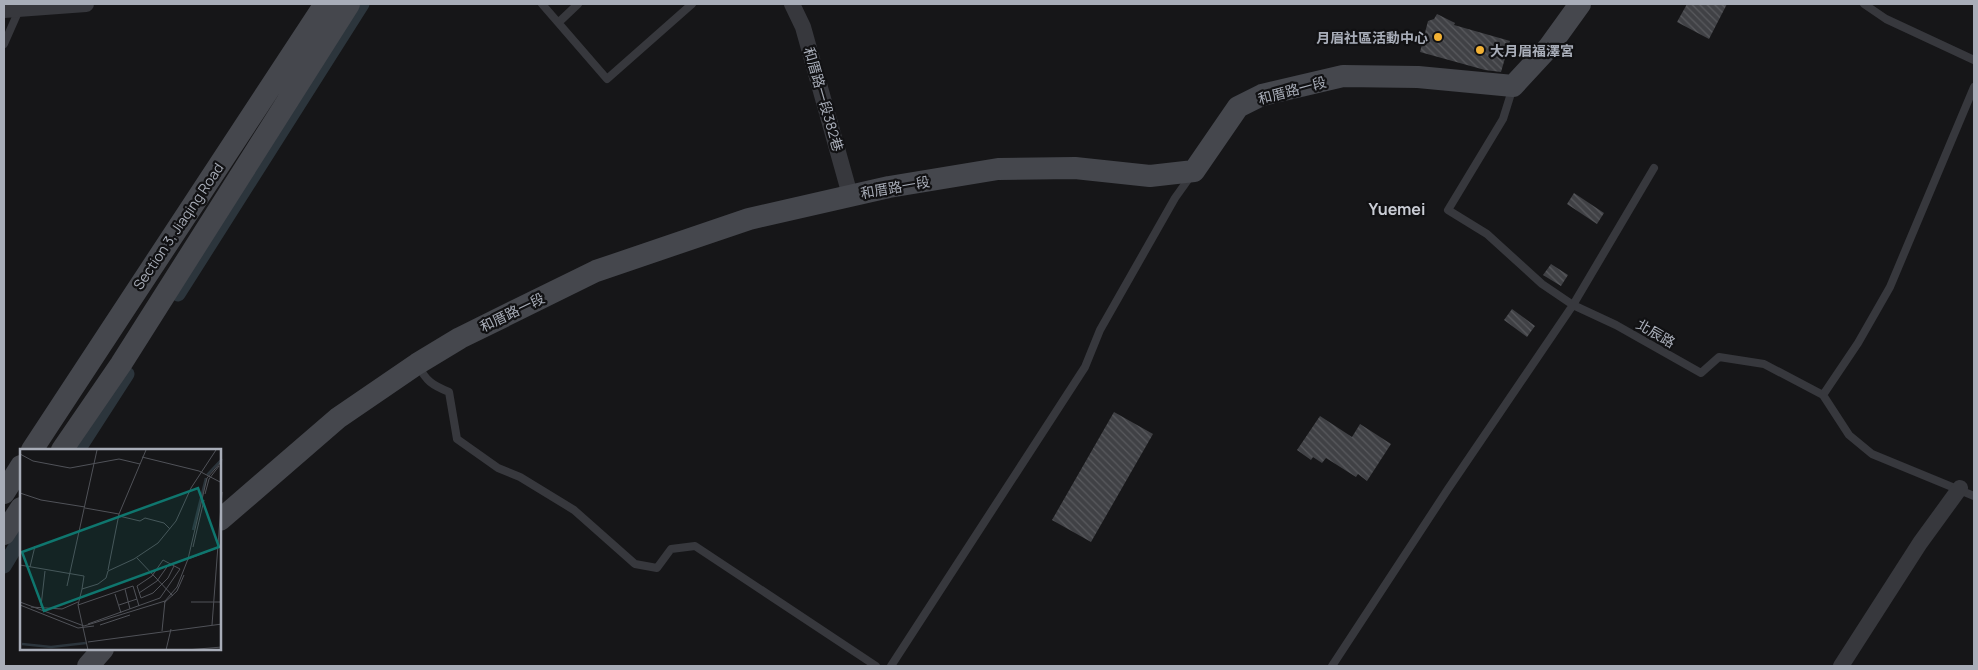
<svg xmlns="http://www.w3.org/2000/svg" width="1978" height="670" font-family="Manrope,'Noto Sans TC',sans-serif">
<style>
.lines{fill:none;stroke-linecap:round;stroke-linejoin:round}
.canal{stroke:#2c353c;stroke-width:15}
.building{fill:url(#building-back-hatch)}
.lane{stroke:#37383d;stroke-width:8}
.street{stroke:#37383d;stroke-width:16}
.secondary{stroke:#45474d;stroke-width:22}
.poi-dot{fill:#f2b134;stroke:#111113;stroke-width:2}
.labels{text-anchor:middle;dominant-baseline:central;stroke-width:4.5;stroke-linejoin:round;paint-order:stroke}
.poi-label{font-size:14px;font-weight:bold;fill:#a8adb8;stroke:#111113;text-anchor:end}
.street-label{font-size:14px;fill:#a8adb8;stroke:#111113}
.quarter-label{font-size:16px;font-weight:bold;fill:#c9ccd4;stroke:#111113}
.inset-river{fill:none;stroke:#2c353c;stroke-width:2.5}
.inset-road{fill:none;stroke:#505258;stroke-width:1}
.view{fill:#0f766e;fill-opacity:0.15;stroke:#0f766e;stroke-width:2.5}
.inset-edge{fill:none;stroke:#a8adb8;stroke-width:2.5}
</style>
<defs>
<pattern id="building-back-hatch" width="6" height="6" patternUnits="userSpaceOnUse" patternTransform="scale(1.25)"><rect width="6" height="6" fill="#404145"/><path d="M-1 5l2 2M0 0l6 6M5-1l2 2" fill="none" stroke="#595a5e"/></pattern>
</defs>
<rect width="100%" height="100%" fill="#161618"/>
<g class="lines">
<path class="canal" d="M 178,294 L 362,4
M 78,450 L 127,374
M 4,566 L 21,538"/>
</g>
<path class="building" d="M 1687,4 L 1727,4 L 1709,39 L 1677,22 Z
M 1437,14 L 1455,23 L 1454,25 L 1510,41 L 1501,72 L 1485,70 L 1420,52 L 1428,21 L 1434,19 Z
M 1574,193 L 1604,213 L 1597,224 L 1567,204 Z
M 1551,264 L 1568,275 L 1561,286 L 1543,275 Z
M 1512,309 L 1535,326 L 1527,337 L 1504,320 Z
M 1114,412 L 1153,434 L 1091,542 L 1052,520 Z
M 1320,416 L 1352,437 L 1360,424 L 1391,444 L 1367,481 L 1358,474 L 1356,477 L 1326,458 L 1322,463 L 1313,457 L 1311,460 L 1297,450 Z"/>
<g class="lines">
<path class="lane" d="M 542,4 L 607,79 L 692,4
M 1864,4 L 1886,19 L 1974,60
M 559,22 L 578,4
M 4,44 L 19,10
M 1513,87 L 1503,119 L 1448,210 L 1487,234 L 1542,284 L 1573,305 L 1616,325 L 1701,373 L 1719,357 L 1764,364 L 1823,395 L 1849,435 L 1872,454 L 1974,496
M 418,365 C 426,381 432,385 449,392 L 457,439 L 498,468 L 520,477 L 574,510 L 635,564 L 657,568 L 671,549 L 695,546 L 876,666
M 1823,395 L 1858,343 L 1890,287 L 1974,87
M 891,666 L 1085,367 L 1100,330 L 1175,198 L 1190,177
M 1332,666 L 1448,489 L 1573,305 L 1654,168"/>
<path class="street" d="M 792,4 L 803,27 L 850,195
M 4,10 L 86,4
M 1841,666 L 1920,543 L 1960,488"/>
<path class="secondary" d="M 32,450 L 325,4
M 62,450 L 121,364 L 349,4
M 4,493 L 21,466
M 220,520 L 338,418 L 417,364 L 460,338 L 596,271 L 749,219 L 889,187 L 998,169 L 1075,168 L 1150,176 L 1194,171 L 1238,107 L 1262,95 L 1343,76 L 1418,77 L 1513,86 L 1549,47 L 1580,4
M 4,534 L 21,508
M 88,666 L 103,649"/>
</g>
<g class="poi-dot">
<circle cx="1438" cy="37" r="5"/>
<circle cx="1480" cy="50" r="5"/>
</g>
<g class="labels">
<g class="poi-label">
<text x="1428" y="37">月眉社區活動中心</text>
<text x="1490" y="50" text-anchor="start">大月眉福澤宮</text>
</g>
<g class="street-label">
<text transform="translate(1292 90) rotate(-15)">和厝路一段</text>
<text transform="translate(824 99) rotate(74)">和厝路一段382巷</text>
<text transform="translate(895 187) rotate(-10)">和厝路一段</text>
<text transform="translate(178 226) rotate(-56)">Section 3, Jiaqing Road</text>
<text transform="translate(512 312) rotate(-26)">和厝路一段</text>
<text transform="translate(1656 333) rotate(30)">北辰路</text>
</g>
<g class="quarter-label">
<text x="1397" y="209">Yuemei</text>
</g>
</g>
<g transform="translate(20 449)">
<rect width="201" height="201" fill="#161618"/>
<path class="inset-river" d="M 187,26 L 202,10M 173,81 L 186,29M 2,195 L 31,198 L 66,194"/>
<path class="inset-road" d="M 0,5 L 13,12 L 50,19 L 99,10 L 120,15M 122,8 L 179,22 L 202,34M 0,44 L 21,51 L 65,58M 185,45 L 189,30 L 199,17M 65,59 L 99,65M 99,67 L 120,72 L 125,69 L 144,74 L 150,80M 173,98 L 184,51M 117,109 L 153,147M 168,110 L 202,97M 0,116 L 64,127 L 62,140M 10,118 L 15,97M 88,121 L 99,65 L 126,1M 47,137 L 77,1M 105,140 L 110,160M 119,144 L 137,132 L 149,115M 95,145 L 101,164M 0,153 L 64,177 L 145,152 L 157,138 L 168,110 L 187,29 L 202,12M 171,153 L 202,153M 144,154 L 157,142 L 164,126M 0,156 L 58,179 L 74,177M 58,156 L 113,137 L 119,157M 99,156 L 117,150M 21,157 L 25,122M 11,158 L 42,160 L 58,153M 68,175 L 140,149 L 160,120 L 143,111 L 132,127 L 117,137 L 121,149 L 133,144 L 148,129 L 154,117M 80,176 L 110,166M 192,176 L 202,43M 142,182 L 145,152M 68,193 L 202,175M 68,201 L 58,156 L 62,140 L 78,135 L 86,129 L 88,122 L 114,110 L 138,94 L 156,72 L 171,39 L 196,1M 146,201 L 151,180M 166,201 L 202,198"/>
<path class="view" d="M 178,39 L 199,98 L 24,162 L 2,103 Z"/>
<rect width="201" height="201" class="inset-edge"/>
</g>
<rect width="1978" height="670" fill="none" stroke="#a8adb8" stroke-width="10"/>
</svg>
